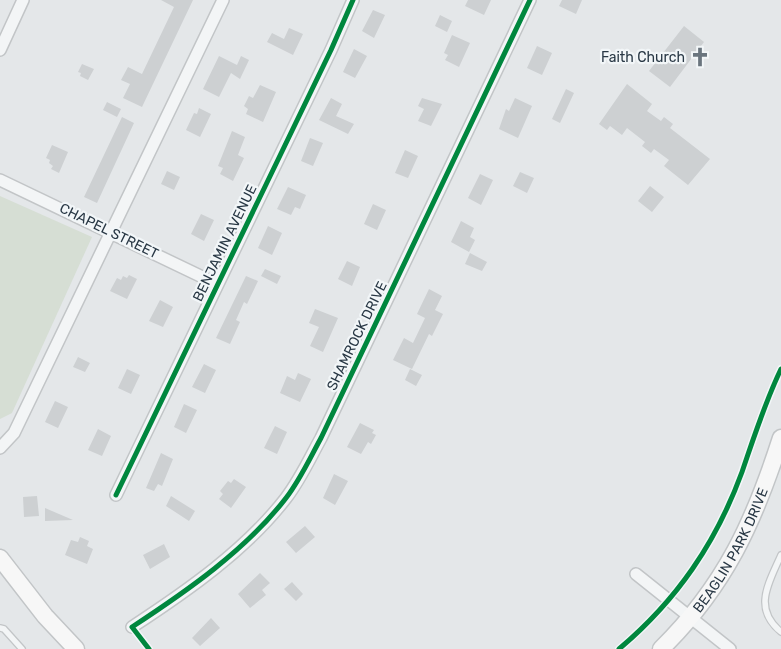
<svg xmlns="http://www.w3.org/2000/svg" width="781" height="649" font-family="Rubik,sans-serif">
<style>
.green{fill:#d6ded4}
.building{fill:#cdd0d2}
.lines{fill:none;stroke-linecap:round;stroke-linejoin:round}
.lane-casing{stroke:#c2c5c7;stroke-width:8}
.street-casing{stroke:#c2c5c7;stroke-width:14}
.secondary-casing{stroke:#c2c5c7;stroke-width:19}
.lane{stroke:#f3f5f6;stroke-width:5.5}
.street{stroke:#f3f5f6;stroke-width:11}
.secondary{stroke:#f7f7f7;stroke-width:16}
.cycleway-casing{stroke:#f2f6f8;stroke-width:8}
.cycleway{stroke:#00873e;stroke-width:5}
.labels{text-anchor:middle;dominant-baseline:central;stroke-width:4.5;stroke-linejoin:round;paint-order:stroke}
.poi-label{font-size:14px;fill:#293845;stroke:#f2f6f8;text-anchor:end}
.street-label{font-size:14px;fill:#293845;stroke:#f2f6f8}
</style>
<rect width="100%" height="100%" fill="#e4e7e9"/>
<path class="green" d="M 0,196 L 92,237 L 12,413 L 0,419 Z"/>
<path class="building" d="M 161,0 L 193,0 L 142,107 L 123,98 L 130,84 L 121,80 L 128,67 L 142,74 L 174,7 Z
M 468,0 L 491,0 L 484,15 L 465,6 Z
M 562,0 L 582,0 L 576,14 L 559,6 Z
M 373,10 L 385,15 L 374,38 L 362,31 Z
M 440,15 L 452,21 L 447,32 L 435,26 Z
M 684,26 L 704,42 L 670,87 L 649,71 Z
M 289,28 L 303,34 L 293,55 L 267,42 L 272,33 L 284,39 Z
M 452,35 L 470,43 L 459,67 L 445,60 L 448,55 L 444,53 Z
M 537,46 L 552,53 L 542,75 L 527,68 Z
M 354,49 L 367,56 L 355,78 L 343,72 Z
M 219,56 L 237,65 L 241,56 L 249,60 L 240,79 L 231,73 L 219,97 L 203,89 Z
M 82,64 L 94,69 L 88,80 L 80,76 L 81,73 L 78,72 Z
M 627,84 L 652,104 L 647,111 L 661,121 L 664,117 L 673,124 L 670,128 L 710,159 L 688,185 L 664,166 L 669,160 L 654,149 L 651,153 L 642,146 L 645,142 L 627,128 L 622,135 L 610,126 L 607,130 L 599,124 Z
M 260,85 L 276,92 L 263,122 L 246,114 L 248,109 L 244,106 L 249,96 L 253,98 Z
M 566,89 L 574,93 L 560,123 L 552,119 Z
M 331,98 L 342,104 L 336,116 L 354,124 L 348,134 L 319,120 Z
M 422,98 L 442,104 L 431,126 L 418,121 L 424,109 L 418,106 Z
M 515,98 L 532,106 L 518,138 L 499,129 L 506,109 L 509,111 Z
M 107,102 L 121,109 L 117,117 L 103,110 Z
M 199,108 L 211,114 L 200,137 L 186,130 L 194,113 L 197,114 Z
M 122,117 L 134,123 L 97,203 L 84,197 Z
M 232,131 L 245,137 L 238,155 L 244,158 L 233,181 L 220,174 L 223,168 L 218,166 Z
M 310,138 L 323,143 L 313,166 L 301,161 Z
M 52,145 L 68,152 L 59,173 L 51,169 L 53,166 L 49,163 L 50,160 L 46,158 Z
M 405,150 L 418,156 L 408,178 L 395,173 Z
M 167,171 L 180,177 L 174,190 L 161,184 Z
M 520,172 L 534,178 L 527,193 L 513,186 Z
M 480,174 L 493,180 L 481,205 L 468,198 Z
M 650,186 L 664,197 L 652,212 L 638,201 Z
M 288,187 L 306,195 L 300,209 L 295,207 L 291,215 L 277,209 Z
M 373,204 L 386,210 L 377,230 L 364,224 Z
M 201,214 L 214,220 L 204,241 L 191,234 Z
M 461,221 L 474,228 L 470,237 L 475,240 L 469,252 L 451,242 Z
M 268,226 L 282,233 L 272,255 L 258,248 Z
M 470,253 L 487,262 L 482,271 L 465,264 Z
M 347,261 L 360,267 L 352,286 L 338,279 Z
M 265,269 L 281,276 L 277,284 L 261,276 Z
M 129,275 L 137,279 L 127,299 L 110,291 L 117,278 L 121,280 L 123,276 L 127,278 Z
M 246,276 L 258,281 L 247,304 L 244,302 L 236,320 L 240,322 L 230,344 L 216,338 Z
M 429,289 L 442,296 L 435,310 L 443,314 L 432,336 L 429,334 L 412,369 L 393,360 L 404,338 L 413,343 L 425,318 L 417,314 Z
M 160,300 L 173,307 L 163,327 L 149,321 Z
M 315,309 L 338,318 L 323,352 L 310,346 L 319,327 L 309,323 Z
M 78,357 L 90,363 L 85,372 L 73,367 Z
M 204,364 L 216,370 L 205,393 L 192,387 Z
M 127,369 L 140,375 L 131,394 L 118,388 Z
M 410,369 L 422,375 L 416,386 L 405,380 Z
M 298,373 L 311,379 L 300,402 L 280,393 L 287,376 L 295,380 Z
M 55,401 L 68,407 L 58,428 L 45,422 Z
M 184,404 L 197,410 L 186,433 L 174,427 Z
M 360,423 L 374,430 L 372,433 L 376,435 L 371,444 L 368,442 L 361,454 L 347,447 Z
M 275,426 L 287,432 L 277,454 L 264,448 Z
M 98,429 L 111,436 L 102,456 L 88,450 Z
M 161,453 L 173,459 L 162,486 L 158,484 L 154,491 L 146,488 Z
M 334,474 L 348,481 L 335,505 L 323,498 Z
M 234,479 L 246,487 L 231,508 L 219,499 L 223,494 L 220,491 L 228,481 L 231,483 Z
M 37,496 L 39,516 L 24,517 L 23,497 Z
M 171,496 L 195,511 L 189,521 L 166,506 Z
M 45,508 L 73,520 L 45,521 Z
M 305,526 L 315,537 L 296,553 L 286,542 Z
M 80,537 L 89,541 L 87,546 L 93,549 L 87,564 L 65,555 L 71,540 L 78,542 Z
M 164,544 L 170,557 L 150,569 L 143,555 Z
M 260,573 L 270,583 L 262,590 L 266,595 L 250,608 L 238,594 Z
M 292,582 L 303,594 L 296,601 L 284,589 Z
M 211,618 L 220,628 L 200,646 L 192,638 Z"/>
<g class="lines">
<defs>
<path id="lane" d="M 781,555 C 769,583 752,608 781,632
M 0,628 L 4,629 L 22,649"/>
<path id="street" d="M 0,50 L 23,0
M 0,180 L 217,284
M 0,448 L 14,433 L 223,0
M 116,495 L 331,50 L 353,0
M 636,574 L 730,649
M 132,627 C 187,591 246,550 286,498 C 300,480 310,458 321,438 L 530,0"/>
<g id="secondary">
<path d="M 0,558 L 45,616 L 76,649"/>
<path id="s1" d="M 661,649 C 725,586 754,522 781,438"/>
</g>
</defs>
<use href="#lane" class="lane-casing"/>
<use href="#street" class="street-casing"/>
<use href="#secondary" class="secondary-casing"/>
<use href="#lane" class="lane"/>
<use href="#street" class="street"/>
<use href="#secondary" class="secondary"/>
<defs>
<path id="cycleway" d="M 116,495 L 331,50 L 353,0
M 149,649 L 132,627 C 187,591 246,550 286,498 C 300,480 310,458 321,438 L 530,0
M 619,649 C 677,600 716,543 742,472 C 754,437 765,402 781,369"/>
</defs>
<use href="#cycleway" class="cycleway-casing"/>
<use href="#cycleway" class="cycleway"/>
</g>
<defs>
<symbol id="church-bare" viewBox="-9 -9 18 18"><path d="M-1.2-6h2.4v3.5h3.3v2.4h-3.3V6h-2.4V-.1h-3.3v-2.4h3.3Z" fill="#6a757e" stroke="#f2f6f8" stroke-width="2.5" paint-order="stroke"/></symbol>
</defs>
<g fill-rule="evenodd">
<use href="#church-bare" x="686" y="43" width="28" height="28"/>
</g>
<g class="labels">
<g class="poi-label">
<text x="685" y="57">Faith Church</text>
</g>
<g class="street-label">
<text transform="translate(109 231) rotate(26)">CHAPEL STREET</text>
<text transform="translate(225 243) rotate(-64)">BENJAMIN AVENUE</text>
<text transform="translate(357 336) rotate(-64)">SHAMROCK DRIVE</text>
<text stroke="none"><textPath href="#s1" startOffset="122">BEAGLIN PARK DRIVE</textPath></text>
</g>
</g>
</svg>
